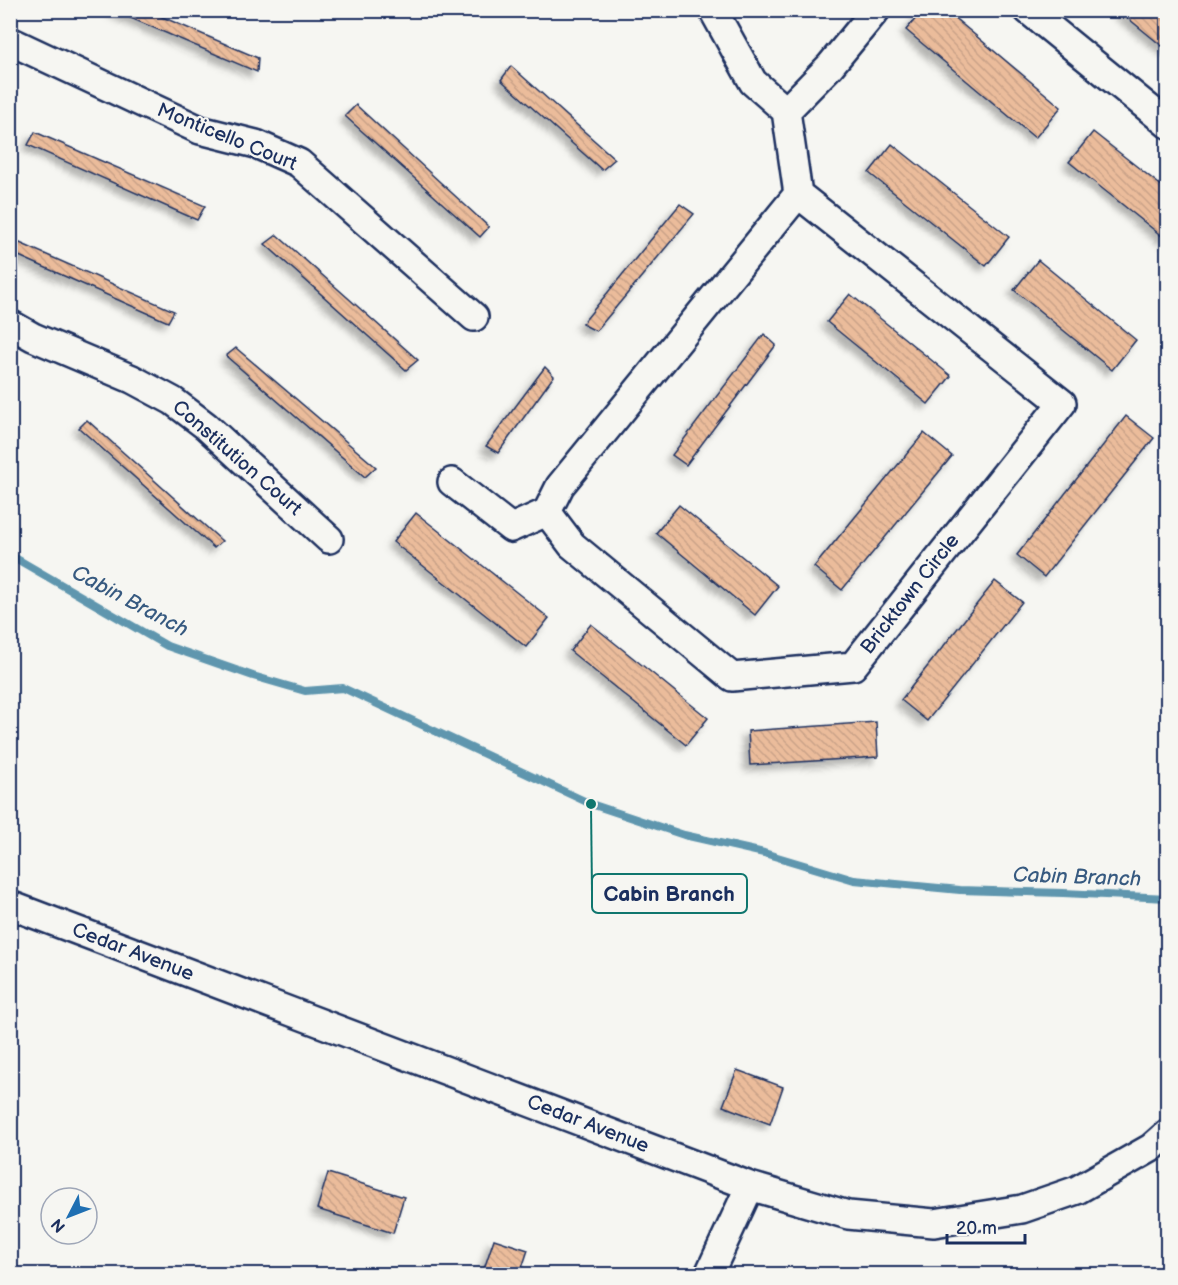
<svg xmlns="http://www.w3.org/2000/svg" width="1178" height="1285" font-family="'Balsamiq Sans',sans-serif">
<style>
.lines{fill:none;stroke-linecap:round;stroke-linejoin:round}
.stream{stroke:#5e96ae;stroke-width:8}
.building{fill:url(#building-back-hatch);stroke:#1b2f5e;stroke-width:1.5;filter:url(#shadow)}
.minor-casing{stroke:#1b2f5e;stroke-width:32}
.minor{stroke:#f6f6f2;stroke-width:27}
.labels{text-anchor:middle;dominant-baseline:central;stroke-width:4.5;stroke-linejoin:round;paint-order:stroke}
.street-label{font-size:20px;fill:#1b2f5e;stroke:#f6f6f2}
.water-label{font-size:21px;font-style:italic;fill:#375a80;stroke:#f6f6f2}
.leader{fill:none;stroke:#0f766e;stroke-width:2}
.callout-dot{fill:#0f766e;stroke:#f6f6f2;stroke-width:2}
.callout{fill:#f6f6f2;stroke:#0f766e;stroke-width:2}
.callout-label{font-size:21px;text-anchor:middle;font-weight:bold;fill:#1b2f5e}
</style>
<defs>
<pattern id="building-back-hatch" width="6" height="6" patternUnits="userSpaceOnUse" patternTransform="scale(1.5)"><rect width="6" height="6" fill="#ebbc9b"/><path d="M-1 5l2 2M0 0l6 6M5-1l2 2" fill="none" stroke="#c9a288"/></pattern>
<filter id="shadow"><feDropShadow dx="-5.5" dy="5.5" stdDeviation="3" flood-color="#0004"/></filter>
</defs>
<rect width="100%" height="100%" fill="#f6f6f2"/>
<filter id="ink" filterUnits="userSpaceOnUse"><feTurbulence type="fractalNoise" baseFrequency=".0167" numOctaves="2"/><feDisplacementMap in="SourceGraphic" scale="12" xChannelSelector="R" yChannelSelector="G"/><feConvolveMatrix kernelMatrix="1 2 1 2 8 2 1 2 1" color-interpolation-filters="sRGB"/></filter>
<g filter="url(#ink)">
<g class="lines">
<path class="stream" d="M 10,555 L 167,646 L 253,676 L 305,691 L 343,688 L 591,804 L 684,835 L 764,853 L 854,880 L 960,890 L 1063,893 L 1168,898"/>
</g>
<path class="building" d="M 112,10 L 146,10 L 258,58 L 257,72 Z
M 923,10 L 945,10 L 1061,107 L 1035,138 L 906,30 Z
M 1118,10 L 1168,10 L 1168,51 Z
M 511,66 L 615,159 L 602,170 L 501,80 Z
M 356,105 L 489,227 L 480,237 L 345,116 Z
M 35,132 L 205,206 L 197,220 L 28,145 Z
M 1093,132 L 1168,191 L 1168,241 L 1069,162 Z
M 892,144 L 1009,237 L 986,266 L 869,173 Z
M 680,204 L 694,214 L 596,331 L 582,324 Z
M 277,235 L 418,360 L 406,370 L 265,244 Z
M 13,240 L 174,311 L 168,322 L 10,252 Z
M 1038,260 L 1136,340 L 1112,370 L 1014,290 Z
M 850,294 L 951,376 L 928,404 L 827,322 Z
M 764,334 L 776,345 L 686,465 L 672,455 Z
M 236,348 L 376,467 L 365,477 L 226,356 Z
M 545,367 L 554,376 L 498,453 L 486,446 Z
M 1126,416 L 1154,438 L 1044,577 L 1017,555 Z
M 87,420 L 222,541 L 214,548 L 79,428 Z
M 924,433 L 952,456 L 842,590 L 814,567 Z
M 679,505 L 778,586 L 755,615 L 656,533 Z
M 416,513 L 549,618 L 526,647 L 393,542 Z
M 995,581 L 1022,602 L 927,721 L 901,700 Z
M 591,624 L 708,718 L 686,745 L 570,651 Z
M 876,722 L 878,757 L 750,765 L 748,731 Z
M 737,1070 L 783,1087 L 770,1124 L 723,1106 Z
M 328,1173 L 404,1197 L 393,1233 L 317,1209 Z
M 494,1239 L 528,1250 L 520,1274 L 500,1274 L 484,1269 Z"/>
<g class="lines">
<defs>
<path id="minor" d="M 713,10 L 753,82 L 786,111 L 798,194 L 560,486 L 547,512 L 572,545 L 732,677 L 853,666 L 1062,403 L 798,194
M 1028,10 L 1168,124
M 10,41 L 200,130 L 256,144 L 299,163 L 474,317
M 786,111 L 830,66 L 876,10
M 10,324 L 33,337 L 132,379 L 173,401 L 206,426 L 329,539
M 452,482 L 511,528 L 547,512
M 10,905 L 750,1186 L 848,1215 L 934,1223 L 1022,1209 L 1077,1190 L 1151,1148 L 1168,1133
M 709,1274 L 750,1186"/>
</defs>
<use href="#minor" class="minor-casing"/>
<use href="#minor" class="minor"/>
</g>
</g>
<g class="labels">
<g class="street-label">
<text transform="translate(227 137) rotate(22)">Monticello Court</text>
<text transform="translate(237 458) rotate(41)">Constitution Court</text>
<text transform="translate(910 594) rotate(-52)">Bricktown Circle</text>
<text transform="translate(133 952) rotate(21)">Cedar Avenue</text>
<text transform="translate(588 1124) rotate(21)">Cedar Avenue</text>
</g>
<g class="water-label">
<text transform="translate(130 601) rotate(28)">Cabin Branch</text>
<text transform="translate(1077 877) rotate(2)">Cabin Branch</text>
</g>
</g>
<path class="leader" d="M591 804L592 893"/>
<circle class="callout-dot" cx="591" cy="804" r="6"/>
<rect class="callout" x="592" y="874" width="155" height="39" rx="6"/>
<g class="callout-label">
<text x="669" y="901">Cabin Branch</text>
</g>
<rect width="1178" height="1285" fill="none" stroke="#f6f6f2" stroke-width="36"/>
<rect x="18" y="18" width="1142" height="1249" fill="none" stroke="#1b2f5e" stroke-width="2" filter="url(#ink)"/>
<g transform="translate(69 1216) rotate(228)"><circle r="28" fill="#f6f6f2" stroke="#9ea6b7" stroke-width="1.5"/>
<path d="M0-4.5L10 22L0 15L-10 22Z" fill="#1f6fb2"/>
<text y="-9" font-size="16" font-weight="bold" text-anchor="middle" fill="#1b2f5e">N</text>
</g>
<path d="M947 1234v9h78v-9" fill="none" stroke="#1b2f5e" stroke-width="3"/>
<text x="956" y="1234" font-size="18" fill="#1b2f5e" stroke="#f6f6f2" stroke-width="4.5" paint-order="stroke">20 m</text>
</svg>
